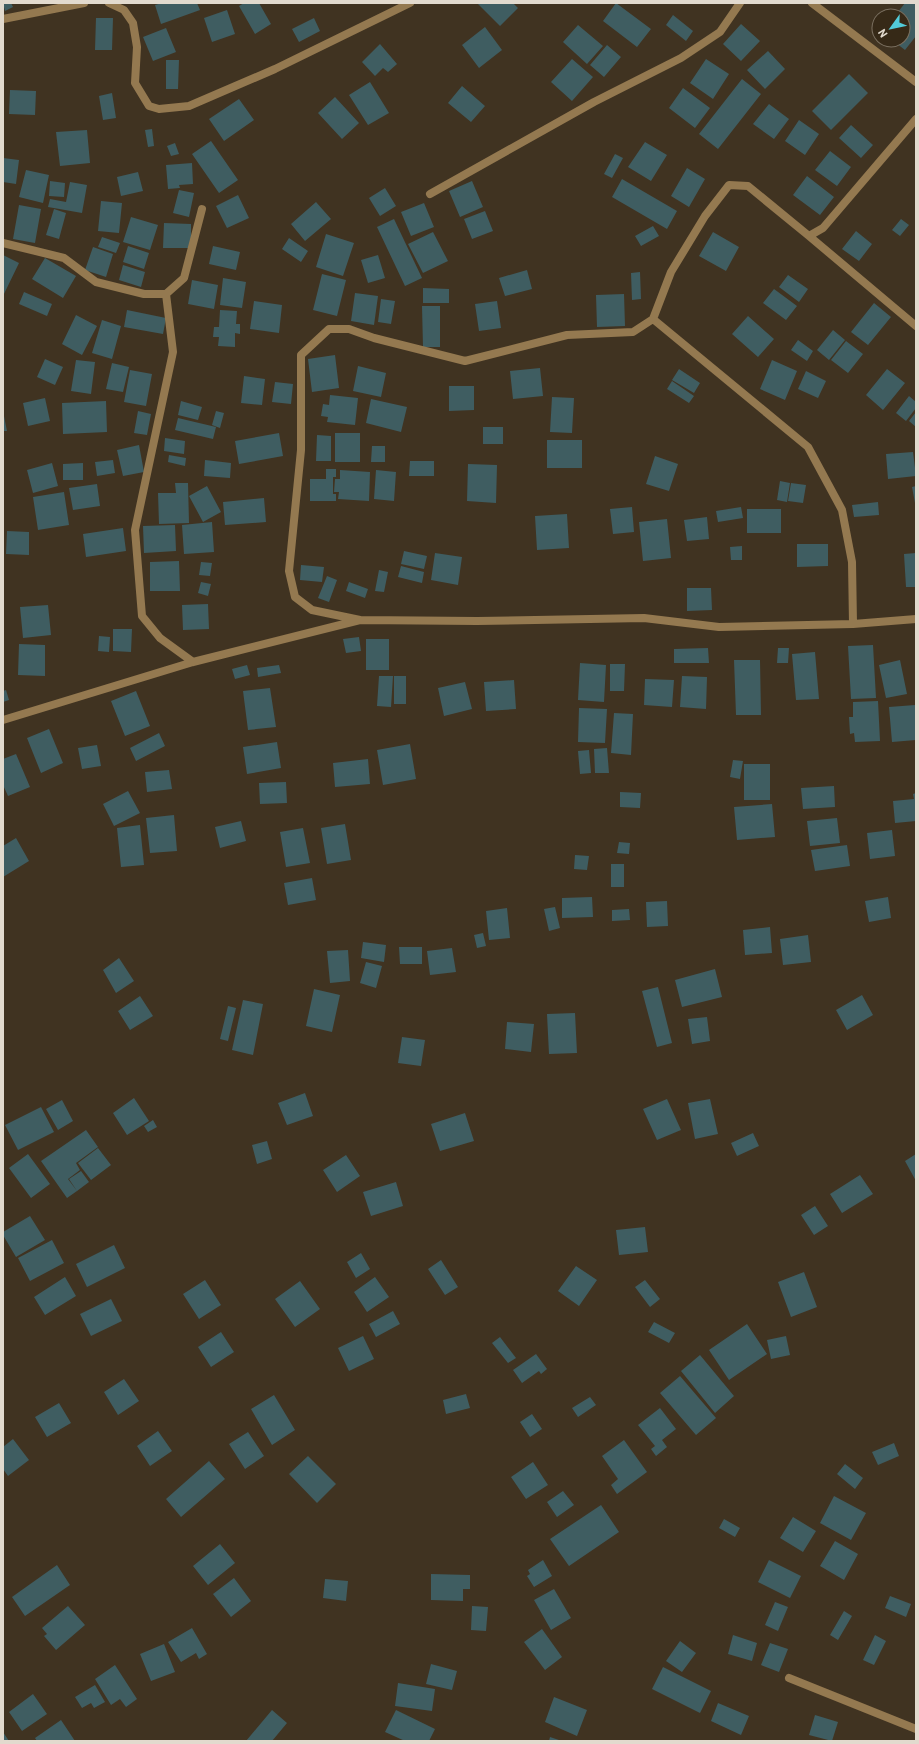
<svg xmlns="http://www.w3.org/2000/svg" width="919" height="1744" font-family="Barlow,sans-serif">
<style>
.building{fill:#3f5d61}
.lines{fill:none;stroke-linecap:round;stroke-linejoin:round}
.street{stroke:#947950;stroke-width:8}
</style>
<rect width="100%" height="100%" fill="#403321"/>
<path class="building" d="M 3,3 L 11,3 L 13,7 L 5,11 Z
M 162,3 L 197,3 L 200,10 L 161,24 L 155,5 Z
M 244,3 L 259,3 L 271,24 L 255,34 L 239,6 Z
M 477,3 L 513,3 L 518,8 L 500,26 Z
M 616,3 L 651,29 L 637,47 L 603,21 Z
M 905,3 L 916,3 L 916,36 L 905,50 L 892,40 L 903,40 L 903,16 L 895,16 Z
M 227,10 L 235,34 L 212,42 L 204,18 Z
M 673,15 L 693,31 L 686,41 L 666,25 Z
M 96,18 L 113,18 L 112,50 L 95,50 Z
M 314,18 L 320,31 L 299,42 L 292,29 Z
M 741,24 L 760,41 L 741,61 L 723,44 Z
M 578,25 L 603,46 L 587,64 L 563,42 Z
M 485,27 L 502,50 L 479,68 L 462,45 Z
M 166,28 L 176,52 L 153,61 L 143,37 Z
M 380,44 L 397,64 L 388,72 L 383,68 L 375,76 L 362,62 Z
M 607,45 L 621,57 L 604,77 L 590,65 Z
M 768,51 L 785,69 L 765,89 L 747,70 Z
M 572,59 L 593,77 L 572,101 L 551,82 Z
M 706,59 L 729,74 L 713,99 L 690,83 Z
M 166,60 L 179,60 L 178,89 L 166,89 Z
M 849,74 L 868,93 L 831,130 L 812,111 Z
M 742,79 L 761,94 L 718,149 L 699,134 Z
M 370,82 L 389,113 L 368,125 L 349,95 Z
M 462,86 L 485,106 L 471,122 L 448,103 Z
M 683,88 L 710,108 L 695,128 L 669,108 Z
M 10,90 L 36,91 L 35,115 L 9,114 Z
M 112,93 L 116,118 L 103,120 L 99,96 Z
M 335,97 L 359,123 L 342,139 L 318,113 Z
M 239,99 L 254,120 L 224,141 L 209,119 Z
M 769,104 L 789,119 L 774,139 L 753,124 Z
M 799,120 L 819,134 L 805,155 L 785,141 Z
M 851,125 L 873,145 L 861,158 L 839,138 Z
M 152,129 L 154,146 L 148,147 L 145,130 Z
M 87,130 L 90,163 L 60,166 L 56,132 Z
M 211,141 L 238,180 L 219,193 L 192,154 Z
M 645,142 L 667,155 L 651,181 L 628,167 Z
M 175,143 L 179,154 L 171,156 L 167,146 Z
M 830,151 L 851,167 L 837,186 L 815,170 Z
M 615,154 L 623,158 L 612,178 L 604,174 Z
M 3,158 L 19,160 L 16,184 L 3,182 Z
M 192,163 L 193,184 L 179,185 L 180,188 L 168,189 L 166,165 Z
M 687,168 L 705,179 L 689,207 L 671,196 Z
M 26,170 L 49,175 L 43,203 L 19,197 Z
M 138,172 L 143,191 L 121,196 L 117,177 Z
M 807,176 L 834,197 L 820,215 L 793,195 Z
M 622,179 L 677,211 L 667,229 L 612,197 Z
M 50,181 L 65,183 L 64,197 L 49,196 Z
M 472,181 L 483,207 L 460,217 L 449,191 Z
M 70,182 L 87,185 L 82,213 L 48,207 L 50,199 L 66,202 Z
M 385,188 L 396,206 L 380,216 L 369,198 Z
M 179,190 L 194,193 L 189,217 L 173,213 Z
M 238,195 L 249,218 L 227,228 L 216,206 Z
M 101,201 L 122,203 L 119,233 L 98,231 Z
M 316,202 L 331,219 L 305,241 L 291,224 Z
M 424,203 L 434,227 L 411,236 L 401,212 Z
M 19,205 L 41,209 L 35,243 L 13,239 Z
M 54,209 L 66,213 L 59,239 L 46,235 Z
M 485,211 L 493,231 L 472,239 L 464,219 Z
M 131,217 L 158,225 L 150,250 L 123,242 Z
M 394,219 L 422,278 L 405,286 L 377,227 Z
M 901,219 L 909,225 L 900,236 L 892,230 Z
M 164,223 L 191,224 L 191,248 L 163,248 Z
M 653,226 L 659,236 L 641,246 L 635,236 Z
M 856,231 L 872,244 L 859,261 L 842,249 Z
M 433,232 L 448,261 L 423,273 L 408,244 Z
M 713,232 L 739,247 L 726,271 L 699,256 Z
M 326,234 L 354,243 L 343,276 L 316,267 Z
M 102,237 L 120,243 L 116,253 L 98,247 Z
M 289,238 L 308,251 L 301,262 L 282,249 Z
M 128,246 L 149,253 L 144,269 L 123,262 Z
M 213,246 L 240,252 L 236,270 L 209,264 Z
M 93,247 L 113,254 L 106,277 L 85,270 Z
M 3,255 L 19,263 L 3,296 Z
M 378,255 L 385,278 L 368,283 L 361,260 Z
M 45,258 L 76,276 L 63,298 L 32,279 Z
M 123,265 L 145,272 L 141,287 L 119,280 Z
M 527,270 L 532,289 L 505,296 L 499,278 Z
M 640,272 L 641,299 L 632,300 L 631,273 Z
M 322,274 L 346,280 L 337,316 L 313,310 Z
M 788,275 L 808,289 L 799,302 L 779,287 Z
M 223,278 L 246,282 L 242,308 L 220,305 Z
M 192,280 L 218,285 L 214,309 L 188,304 Z
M 423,288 L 449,289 L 449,303 L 423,303 Z
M 774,289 L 797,306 L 786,320 L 763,303 Z
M 24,292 L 52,304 L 47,316 L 19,304 Z
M 355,293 L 378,296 L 374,325 L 351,321 Z
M 624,294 L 625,326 L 597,327 L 596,295 Z
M 381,299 L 395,301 L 391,324 L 378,322 Z
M 254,301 L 282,305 L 279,333 L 250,329 Z
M 497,301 L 501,328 L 479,331 L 475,304 Z
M 874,303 L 891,317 L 868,345 L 851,332 Z
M 422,306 L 440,306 L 440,347 L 423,347 Z
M 127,310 L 166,318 L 163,334 L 124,327 Z
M 220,310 L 237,311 L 236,324 L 240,324 L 240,334 L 235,333 L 235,347 L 218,346 L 219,337 L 213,337 L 214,327 L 219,327 Z
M 76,315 L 97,326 L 82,355 L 62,344 Z
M 748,316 L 774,339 L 758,357 L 732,334 Z
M 102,320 L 121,326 L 112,359 L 92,353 Z
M 833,330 L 845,340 L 829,360 L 817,350 Z
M 798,340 L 813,351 L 807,361 L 791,350 Z
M 846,341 L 863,354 L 848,373 L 831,360 Z
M 335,355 L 339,388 L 312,392 L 308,359 Z
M 45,359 L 63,367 L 55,385 L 37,377 Z
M 76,360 L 95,362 L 91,394 L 71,391 Z
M 772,360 L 797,371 L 785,400 L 760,389 Z
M 112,363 L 129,367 L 123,392 L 106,389 Z
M 358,366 L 386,373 L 381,397 L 353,391 Z
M 540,368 L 543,396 L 513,399 L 510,371 Z
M 679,369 L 700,383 L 694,393 L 672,380 Z
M 887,369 L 905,383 L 883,410 L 866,395 Z
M 130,370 L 152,374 L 146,406 L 124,402 Z
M 806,371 L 826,381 L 818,398 L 798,389 Z
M 244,376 L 265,379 L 262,405 L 241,403 Z
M 672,381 L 694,396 L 689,403 L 667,389 Z
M 275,382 L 293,384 L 291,404 L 272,402 Z
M 449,386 L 474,386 L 474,410 L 449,411 Z
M 330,395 L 358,398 L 355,425 L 327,422 L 328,417 L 321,416 L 323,404 L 329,405 Z
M 909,396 L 916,402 L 916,408 L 906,421 L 896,413 Z
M 552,397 L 574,398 L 572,433 L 550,432 Z
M 45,398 L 50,421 L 28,426 L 23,403 Z
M 371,399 L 407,407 L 401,432 L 366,423 Z
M 106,401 L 107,432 L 63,434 L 62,403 Z
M 181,401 L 202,407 L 198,420 L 178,415 Z
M 3,411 L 7,431 L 3,431 Z
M 138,411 L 151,414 L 147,435 L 134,433 Z
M 216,411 L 224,413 L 220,428 L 212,425 Z
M 916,412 L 916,427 L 909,421 Z
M 178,418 L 216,427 L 213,439 L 175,430 Z
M 483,427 L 503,427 L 503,444 L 483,444 Z
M 279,433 L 283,456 L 239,464 L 235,441 Z
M 335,433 L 360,433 L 360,462 L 335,462 Z
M 317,435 L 331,436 L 331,461 L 316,461 Z
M 165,438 L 185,441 L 184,454 L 164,451 Z
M 547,440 L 582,440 L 582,468 L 547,468 Z
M 139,445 L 144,472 L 123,476 L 117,450 Z
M 372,446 L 385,446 L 385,462 L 371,462 Z
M 913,452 L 916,476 L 888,479 L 886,454 Z
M 169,455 L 186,458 L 185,466 L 168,462 Z
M 655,456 L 678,464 L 669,491 L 646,484 Z
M 113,460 L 115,473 L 97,476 L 95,462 Z
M 205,460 L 231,463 L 230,478 L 204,476 Z
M 410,461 L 434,461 L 434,476 L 409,476 Z
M 52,463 L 58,486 L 33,493 L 27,470 Z
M 83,463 L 83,480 L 63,480 L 63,464 Z
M 468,464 L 497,465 L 496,503 L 467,501 Z
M 326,469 L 336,469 L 336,477 L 333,477 L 333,494 L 336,494 L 336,501 L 310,501 L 310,479 L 326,479 Z
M 340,470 L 370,472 L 369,501 L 338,499 L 339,492 L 334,492 L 335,479 L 340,479 Z
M 376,470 L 396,472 L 394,501 L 374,499 Z
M 780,481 L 790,483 L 787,502 L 777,500 Z
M 175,483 L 188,483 L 189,523 L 159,524 L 158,493 L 176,493 Z
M 791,483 L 806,485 L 803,503 L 788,501 Z
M 97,484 L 100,506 L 73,510 L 69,488 Z
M 207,486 L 221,512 L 203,522 L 189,496 Z
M 916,486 L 916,503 L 915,503 L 912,487 Z
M 64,492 L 69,525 L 38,530 L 33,497 Z
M 264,498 L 266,522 L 225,525 L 223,502 Z
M 878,502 L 879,515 L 854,517 L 852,505 Z
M 632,507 L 634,532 L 613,534 L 610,509 Z
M 741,507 L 743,518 L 718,522 L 716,511 Z
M 747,509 L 781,509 L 781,533 L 747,533 Z
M 567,514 L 569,548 L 537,550 L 535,516 Z
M 707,517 L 709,539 L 687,541 L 684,520 Z
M 667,519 L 671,558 L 643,561 L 639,522 Z
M 212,522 L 214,552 L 184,554 L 182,525 Z
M 175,525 L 176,551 L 144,553 L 143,526 Z
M 123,528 L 126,551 L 86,557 L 83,534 Z
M 7,531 L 29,532 L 29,555 L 6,554 Z
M 797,544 L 828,544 L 828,566 L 797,567 Z
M 742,546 L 742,560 L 731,560 L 730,547 Z
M 404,551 L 427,556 L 424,569 L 401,564 Z
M 435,553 L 462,557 L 458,585 L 431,580 Z
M 916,553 L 916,587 L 906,587 L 904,554 Z
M 179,561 L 180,591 L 150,591 L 150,562 Z
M 201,562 L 212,563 L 210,576 L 199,575 Z
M 301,565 L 324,567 L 322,582 L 300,580 Z
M 401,566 L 424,572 L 422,583 L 398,577 Z
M 379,570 L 388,572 L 384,592 L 375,591 Z
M 327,576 L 337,580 L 329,602 L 318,598 Z
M 201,582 L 211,584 L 208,596 L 198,593 Z
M 349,582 L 368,589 L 365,598 L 346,591 Z
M 687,588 L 711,588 L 712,610 L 687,611 Z
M 208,604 L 209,629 L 183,630 L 182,605 Z
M 48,605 L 51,635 L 23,638 L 20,607 Z
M 113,629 L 132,629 L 131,652 L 113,651 Z
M 99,636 L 110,637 L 109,652 L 98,651 Z
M 359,637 L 361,651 L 346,653 L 343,639 Z
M 366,639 L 389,639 L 389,670 L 366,670 Z
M 19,644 L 45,645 L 45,676 L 18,675 Z
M 873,645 L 876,698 L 851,699 L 848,646 Z
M 708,648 L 709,663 L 674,663 L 674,649 Z
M 778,648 L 789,648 L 788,663 L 777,663 Z
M 815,652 L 819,699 L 796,700 L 792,654 Z
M 734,660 L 760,660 L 761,715 L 736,715 Z
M 900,660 L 907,694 L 886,698 L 879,665 Z
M 580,663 L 606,665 L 604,702 L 578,700 Z
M 610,664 L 625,664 L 624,691 L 610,691 Z
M 247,665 L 250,675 L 235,679 L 232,669 Z
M 279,665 L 281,673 L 258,677 L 257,668 Z
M 379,676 L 393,676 L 391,707 L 377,706 Z
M 394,676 L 406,676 L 406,704 L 394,704 Z
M 682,676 L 707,677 L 706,709 L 680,707 Z
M 645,679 L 674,680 L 672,707 L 644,705 Z
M 514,680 L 516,709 L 486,711 L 484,682 Z
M 465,682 L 472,709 L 444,716 L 438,688 Z
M 270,688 L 276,727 L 248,730 L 243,691 Z
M 6,690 L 9,700 L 3,702 L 3,691 Z
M 136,691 L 150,726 L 125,736 L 111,701 Z
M 878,701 L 880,741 L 855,742 L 854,733 L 850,734 L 849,717 L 853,717 L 853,702 Z
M 915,705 L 916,740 L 892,742 L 889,707 Z
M 579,708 L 607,709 L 605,743 L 578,742 Z
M 614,713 L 633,714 L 631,755 L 611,753 Z
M 49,729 L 63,763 L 41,773 L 27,738 Z
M 159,733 L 165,746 L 136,761 L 130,748 Z
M 277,742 L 281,768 L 247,774 L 243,747 Z
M 410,744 L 416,779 L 383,785 L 377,750 Z
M 97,745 L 101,766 L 82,769 L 78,748 Z
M 607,748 L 609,773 L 595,773 L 594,749 Z
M 589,750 L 591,773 L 580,774 L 578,751 Z
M 16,754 L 30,787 L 8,796 L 3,785 L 3,759 Z
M 368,759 L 370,784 L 335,787 L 333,763 Z
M 733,760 L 743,761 L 740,779 L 730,777 Z
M 744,764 L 770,764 L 770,800 L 744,800 Z
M 169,770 L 172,789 L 147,792 L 145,772 Z
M 286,782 L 287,803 L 260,804 L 259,783 Z
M 834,786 L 835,807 L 803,809 L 801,788 Z
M 128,791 L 140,813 L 114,826 L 103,804 Z
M 620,792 L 641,793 L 640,808 L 620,807 Z
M 916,793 L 916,821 L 895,823 L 893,801 L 914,799 L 913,794 Z
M 772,804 L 775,837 L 737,840 L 734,807 Z
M 174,815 L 177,851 L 150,853 L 146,818 Z
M 837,818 L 840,843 L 810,846 L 807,821 Z
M 241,821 L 246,841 L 220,848 L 215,827 Z
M 345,824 L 351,860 L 327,864 L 321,828 Z
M 140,825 L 144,865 L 121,867 L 117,828 Z
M 303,828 L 310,863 L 286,867 L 280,832 Z
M 892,830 L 895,856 L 870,859 L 867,833 Z
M 16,838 L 29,861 L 3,877 L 3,846 Z
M 619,842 L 630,843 L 629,854 L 617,853 Z
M 847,845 L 850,866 L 815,871 L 811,850 Z
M 575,855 L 589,856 L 587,870 L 574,869 Z
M 611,864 L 624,864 L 624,887 L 611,887 Z
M 312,878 L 316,900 L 288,905 L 284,883 Z
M 592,897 L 593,917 L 562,918 L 562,898 Z
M 888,897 L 891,918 L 869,922 L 865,901 Z
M 667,901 L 668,926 L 647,927 L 646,902 Z
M 555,907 L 560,928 L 549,931 L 544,909 Z
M 507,908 L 510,938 L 489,940 L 486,911 Z
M 629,909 L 630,920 L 612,921 L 612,910 Z
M 770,927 L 772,953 L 745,955 L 743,930 Z
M 483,933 L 486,946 L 477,948 L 474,935 Z
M 808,935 L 811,962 L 783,965 L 780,939 Z
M 363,942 L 386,945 L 384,962 L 361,958 Z
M 399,947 L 422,947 L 422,964 L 400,964 Z
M 452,948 L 456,972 L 430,975 L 427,951 Z
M 348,950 L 350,981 L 330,983 L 327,951 Z
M 119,958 L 134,981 L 116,993 L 103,970 Z
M 366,962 L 382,966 L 376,988 L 360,983 Z
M 715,969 L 722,997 L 682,1007 L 675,980 Z
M 658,987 L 672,1043 L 657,1047 L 642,991 Z
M 314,989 L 340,995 L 332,1032 L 306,1026 Z
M 862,995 L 873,1015 L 847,1030 L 836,1010 Z
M 140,996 L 153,1016 L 130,1030 L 118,1011 Z
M 243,1000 L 263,1004 L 253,1055 L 232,1050 Z
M 228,1006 L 236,1008 L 228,1041 L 220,1039 Z
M 575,1013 L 577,1053 L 549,1054 L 547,1014 Z
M 707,1017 L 710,1041 L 692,1044 L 688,1019 Z
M 507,1022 L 534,1024 L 531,1052 L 505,1049 Z
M 402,1037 L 425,1040 L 421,1066 L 398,1063 Z
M 305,1093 L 313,1116 L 287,1125 L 278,1103 Z
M 134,1098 L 149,1121 L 127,1135 L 113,1113 Z
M 667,1099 L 681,1130 L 657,1140 L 643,1109 Z
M 710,1099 L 718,1134 L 695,1139 L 688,1103 Z
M 62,1100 L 73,1121 L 58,1130 L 46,1109 Z
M 41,1107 L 54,1132 L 18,1150 L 5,1125 Z
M 465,1113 L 474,1141 L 440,1151 L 431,1124 Z
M 153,1120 L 157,1127 L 148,1132 L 144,1126 Z
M 86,1130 L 98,1147 L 76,1163 L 80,1170 L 68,1179 L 77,1191 L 67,1198 L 41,1161 Z
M 753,1133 L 759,1146 L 737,1156 L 731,1143 Z
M 267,1141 L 272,1159 L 257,1164 L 252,1145 Z
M 98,1148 L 111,1165 L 91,1180 L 78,1163 Z
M 28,1154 L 50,1184 L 31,1198 L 9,1168 Z
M 916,1154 L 916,1181 L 905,1161 Z
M 346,1155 L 360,1176 L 337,1192 L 323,1170 Z
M 81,1171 L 89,1182 L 77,1191 L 69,1179 Z
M 860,1175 L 873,1194 L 842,1213 L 830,1194 Z
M 396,1182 L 403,1206 L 371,1216 L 363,1192 Z
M 815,1206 L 828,1226 L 814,1235 L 801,1215 Z
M 30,1216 L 45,1240 L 16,1257 L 3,1235 L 3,1232 Z
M 645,1227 L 648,1252 L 619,1255 L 616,1230 Z
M 52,1240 L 64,1263 L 30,1281 L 18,1258 Z
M 114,1245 L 125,1268 L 87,1287 L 76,1264 Z
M 361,1253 L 370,1269 L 356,1278 L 347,1262 Z
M 441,1260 L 458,1287 L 445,1295 L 428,1269 Z
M 576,1266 L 597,1280 L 579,1306 L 558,1291 Z
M 804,1272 L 817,1307 L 791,1317 L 778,1282 Z
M 65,1277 L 76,1296 L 45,1315 L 34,1297 Z
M 375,1277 L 389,1297 L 367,1312 L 354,1292 Z
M 205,1280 L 221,1305 L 199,1319 L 183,1294 Z
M 645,1280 L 660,1299 L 650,1307 L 635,1287 Z
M 300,1281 L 320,1309 L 295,1327 L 275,1299 Z
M 111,1299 L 122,1321 L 91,1336 L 80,1314 Z
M 393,1311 L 400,1324 L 376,1337 L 369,1324 Z
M 654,1322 L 675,1333 L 669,1343 L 648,1332 Z
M 747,1324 L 767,1354 L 729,1380 L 709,1350 Z
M 221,1332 L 234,1352 L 211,1367 L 198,1347 Z
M 363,1336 L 374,1359 L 349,1371 L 338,1348 Z
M 786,1336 L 790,1355 L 771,1359 L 767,1340 Z
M 500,1337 L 516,1358 L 508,1363 L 492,1343 Z
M 536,1354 L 547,1369 L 541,1374 L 539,1371 L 522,1383 L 513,1370 Z
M 700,1355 L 734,1396 L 715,1413 L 681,1371 Z
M 680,1376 L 716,1418 L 696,1435 L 660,1393 Z
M 124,1379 L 139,1401 L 118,1415 L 104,1392 Z
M 466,1394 L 470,1408 L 446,1414 L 443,1400 Z
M 274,1395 L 295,1430 L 272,1445 L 251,1409 Z
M 590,1397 L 596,1405 L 578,1417 L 572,1408 Z
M 59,1403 L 71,1423 L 47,1437 L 35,1417 Z
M 660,1408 L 676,1429 L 662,1440 L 667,1447 L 656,1456 L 651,1449 L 655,1446 L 638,1425 Z
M 532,1414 L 542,1429 L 530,1437 L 520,1422 Z
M 158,1431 L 172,1451 L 150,1466 L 137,1446 Z
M 248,1432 L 264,1456 L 245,1469 L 229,1444 Z
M 13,1439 L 29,1460 L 8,1476 L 3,1469 L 3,1447 Z
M 624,1440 L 647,1472 L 617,1494 L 611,1485 L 618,1479 L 602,1456 Z
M 894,1443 L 899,1456 L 878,1465 L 872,1452 Z
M 308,1456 L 336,1484 L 317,1503 L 289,1474 Z
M 209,1461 L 225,1479 L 181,1517 L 166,1499 Z
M 533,1462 L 548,1485 L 526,1499 L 511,1477 Z
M 845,1464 L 863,1478 L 855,1489 L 837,1474 Z
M 563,1491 L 574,1505 L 557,1517 L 547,1502 Z
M 834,1496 L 866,1513 L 851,1540 L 820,1523 Z
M 601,1505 L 619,1532 L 569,1566 L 550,1539 Z
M 793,1517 L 816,1531 L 803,1552 L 780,1538 Z
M 724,1519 L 740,1528 L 735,1537 L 719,1528 Z
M 835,1541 L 858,1554 L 844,1580 L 820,1566 Z
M 220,1544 L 235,1563 L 208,1585 L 193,1566 Z
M 543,1560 L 552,1576 L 534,1587 L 527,1576 L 530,1574 L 528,1570 Z
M 769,1560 L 801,1576 L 790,1598 L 758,1582 Z
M 57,1565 L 70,1585 L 25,1616 L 12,1597 Z
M 431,1574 L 470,1575 L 470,1589 L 463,1589 L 463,1601 L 431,1600 Z
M 234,1578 L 251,1601 L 231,1617 L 213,1594 Z
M 325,1579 L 348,1581 L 346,1601 L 323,1598 Z
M 554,1589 L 571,1618 L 551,1630 L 534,1600 Z
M 890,1596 L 911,1604 L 906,1617 L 885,1608 Z
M 775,1602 L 788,1607 L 778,1631 L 765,1625 Z
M 68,1606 L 85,1625 L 56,1650 L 44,1636 L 47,1634 L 42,1628 Z
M 472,1606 L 488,1607 L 486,1631 L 471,1630 Z
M 844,1611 L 852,1616 L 838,1640 L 830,1635 Z
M 192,1628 L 207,1654 L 199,1659 L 196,1653 L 181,1662 L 168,1642 Z
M 542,1629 L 562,1657 L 545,1670 L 524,1642 Z
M 733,1635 L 757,1643 L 752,1661 L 728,1654 Z
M 875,1635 L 886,1641 L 874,1665 L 863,1660 Z
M 680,1641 L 696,1653 L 682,1672 L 666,1661 Z
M 770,1643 L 788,1649 L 779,1672 L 761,1665 Z
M 164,1644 L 175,1672 L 151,1681 L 140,1654 Z
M 431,1664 L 457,1671 L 452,1690 L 426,1684 Z
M 115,1665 L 137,1699 L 126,1707 L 120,1699 L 111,1705 L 95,1679 Z
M 663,1667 L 711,1691 L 700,1713 L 652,1689 Z
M 398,1683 L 435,1689 L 432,1711 L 395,1706 Z
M 95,1685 L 105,1702 L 94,1708 L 91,1703 L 82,1708 L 75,1697 Z
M 33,1694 L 47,1714 L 22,1731 L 9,1712 Z
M 554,1697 L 587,1710 L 577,1736 L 545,1722 Z
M 718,1703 L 749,1716 L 741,1735 L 711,1721 Z
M 272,1710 L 287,1723 L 272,1741 L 246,1741 Z
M 396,1710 L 435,1729 L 429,1741 L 405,1741 L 385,1732 Z
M 815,1715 L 838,1722 L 832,1741 L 809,1735 Z
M 61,1720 L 75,1741 L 37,1741 L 35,1738 Z
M 3,1732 L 9,1741 L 3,1741 Z
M 550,1737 L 562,1741 L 549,1741 Z"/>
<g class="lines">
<path class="street" d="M 109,3 L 124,10 L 133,23 L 137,47 L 135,83 L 149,106 L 159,109 L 189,106 L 275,69 L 410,3
M 812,3 L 916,82
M 3,19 L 84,3
M 430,194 L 594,102 L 681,58 L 720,32 L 740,3
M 809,236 L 916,326
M 3,243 L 64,258 L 96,282 L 144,294 L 166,294 L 184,278 L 202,209
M 166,294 L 173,352 L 135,530 L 142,616 L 160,638 L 193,662
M 653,319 L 808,447 L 842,510 L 852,562 L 853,624
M 360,620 L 312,610 L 295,597 L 289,571 L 301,450 L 301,355 L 329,329 L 349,329 L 374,338 L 465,361 L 567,335 L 633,332 L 653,319 L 671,272 L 705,216 L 729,185 L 748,186 L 809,236 L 823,228 L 916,119
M 3,720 L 193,662 L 360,620 L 477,621 L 644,618 L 719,627 L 853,624 L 916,619
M 789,1678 L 916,1729"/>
</g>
<rect width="919" height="1744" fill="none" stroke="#e2dace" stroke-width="8"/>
<g transform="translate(891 28) rotate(237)"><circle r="19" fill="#362917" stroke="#7b7060"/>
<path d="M0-3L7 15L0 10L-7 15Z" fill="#52cbd9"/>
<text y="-6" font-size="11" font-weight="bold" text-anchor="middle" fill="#e2dace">N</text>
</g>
</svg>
